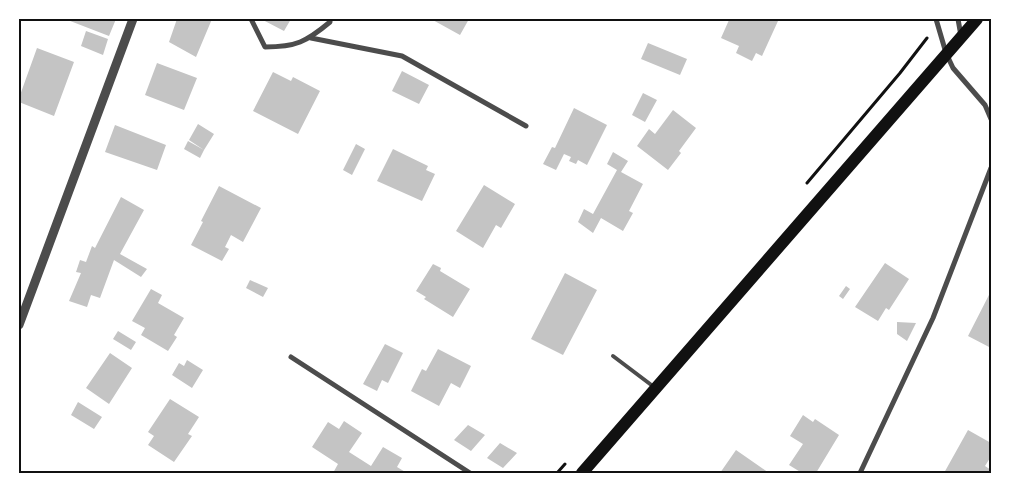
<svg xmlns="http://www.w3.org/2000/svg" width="1010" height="492" font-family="Signika,sans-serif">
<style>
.building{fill:#c4c4c4}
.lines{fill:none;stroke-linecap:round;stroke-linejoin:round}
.path{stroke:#111;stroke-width:3}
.service{stroke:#4c4c4c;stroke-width:4}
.minor{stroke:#4c4c4c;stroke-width:5}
.tertiary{stroke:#4c4c4c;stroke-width:9}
.primary{stroke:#111;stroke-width:12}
.neatline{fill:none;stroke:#111;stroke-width:2}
</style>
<rect width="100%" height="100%" fill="#fff"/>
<path class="building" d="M 65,19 L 116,19 L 109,36 Z
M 177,19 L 212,19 L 196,57 L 169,42 Z
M 261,19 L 291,19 L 284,31 Z
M 431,19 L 469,19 L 460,35 Z
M 725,19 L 773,19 L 778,21 L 762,56 L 756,53 L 752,61 L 736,53 L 739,46 L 721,38 L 729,20 Z
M 86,31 L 108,39 L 103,55 L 81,46 Z
M 648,43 L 687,59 L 680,75 L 641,59 Z
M 37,48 L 74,62 L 54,116 L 19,102 L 19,98 Z
M 157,63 L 197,78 L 184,110 L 145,95 Z
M 402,71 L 429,85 L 419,104 L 392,91 Z
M 273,72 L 291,81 L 293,77 L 320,91 L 298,134 L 253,111 Z
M 643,93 L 657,100 L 645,122 L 632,115 Z
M 574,108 L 607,125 L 587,165 L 578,160 L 576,164 L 569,161 L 571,157 L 564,154 L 556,170 L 543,164 L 552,147 L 555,148 Z
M 673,110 L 696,128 L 679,151 L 681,153 L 668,170 L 637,146 L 649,129 L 655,134 Z
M 198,124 L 214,134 L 204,150 L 189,140 Z
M 115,125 L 166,145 L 157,170 L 105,152 Z
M 188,141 L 204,150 L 200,158 L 184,149 Z
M 356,144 L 365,149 L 352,175 L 343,170 Z
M 393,149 L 428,166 L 426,170 L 435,174 L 422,201 L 377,181 Z
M 613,152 L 628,161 L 621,172 L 643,184 L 629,211 L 633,213 L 623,231 L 601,218 L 593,233 L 578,222 L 584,209 L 593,214 L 617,170 L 607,164 Z
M 484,185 L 515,204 L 501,228 L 496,225 L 483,248 L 456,231 Z
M 219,186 L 261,208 L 243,242 L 231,235 L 225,247 L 229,249 L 222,261 L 191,245 L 203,222 L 201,221 Z
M 121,197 L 144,210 L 120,254 L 147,269 L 141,277 L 114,260 L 100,298 L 91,295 L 87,307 L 69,301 L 81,273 L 76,272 L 80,260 L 86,262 L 92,246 L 95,248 Z
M 885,263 L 909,279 L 889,310 L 886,308 L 878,321 L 855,307 Z
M 433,264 L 441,268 L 440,271 L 470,289 L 453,317 L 424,299 L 426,297 L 416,291 Z
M 565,273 L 597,290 L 563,355 L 531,339 Z
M 250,280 L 268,288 L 263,297 L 246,288 Z
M 846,286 L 850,289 L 843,299 L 839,296 Z
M 151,289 L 162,295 L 158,303 L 184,318 L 174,335 L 177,337 L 168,351 L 141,335 L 145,328 L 132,321 Z
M 991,291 L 991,348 L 968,336 Z
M 897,322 L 916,323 L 907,341 L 897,334 Z
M 118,331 L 136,342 L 131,350 L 113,339 Z
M 385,344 L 403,353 L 388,383 L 382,380 L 377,391 L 363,384 Z
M 438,349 L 471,366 L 460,388 L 451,383 L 439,406 L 411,391 L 422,369 L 426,371 Z
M 110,353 L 132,368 L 109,404 L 86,388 Z
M 187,360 L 203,370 L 192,388 L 172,375 L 179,363 L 184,366 Z
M 170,399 L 199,417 L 188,434 L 192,436 L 174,462 L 148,445 L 154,436 L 148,432 Z
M 78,402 L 102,417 L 94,429 L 71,415 Z
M 803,415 L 813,422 L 815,419 L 839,435 L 816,473 L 802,473 L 789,465 L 803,444 L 790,436 Z
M 344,421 L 362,433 L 349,452 L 371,466 L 383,447 L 402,458 L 397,467 L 407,473 L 333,473 L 338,464 L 312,447 L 328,422 L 339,429 Z
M 468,425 L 485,435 L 471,451 L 454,440 Z
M 968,430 L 991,443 L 991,459 L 990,458 L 985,466 L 991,470 L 991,473 L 944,473 Z
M 500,443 L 517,453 L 503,468 L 487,458 Z
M 736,450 L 769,473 L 720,473 Z"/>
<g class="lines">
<path class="path" d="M 807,183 L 900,73 L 927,38
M 557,473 L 565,464"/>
<path class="service" d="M 613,356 L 654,387"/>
<path class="minor" d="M 251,19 L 265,47 C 296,47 306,42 330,22 L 330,19
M 936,19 L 946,53 L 953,68 L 985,105 L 991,119
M 958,19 L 961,36
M 311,38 L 402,56 L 526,126
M 291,357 L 470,473
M 860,473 L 933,318 L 991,168"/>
<path class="tertiary" d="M 19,325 L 133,19"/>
<path class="primary" d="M 582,473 L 977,19"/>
</g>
<rect width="1010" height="492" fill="none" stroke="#ffffff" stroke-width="40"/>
<rect x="20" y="20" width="970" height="452" class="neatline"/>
</svg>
